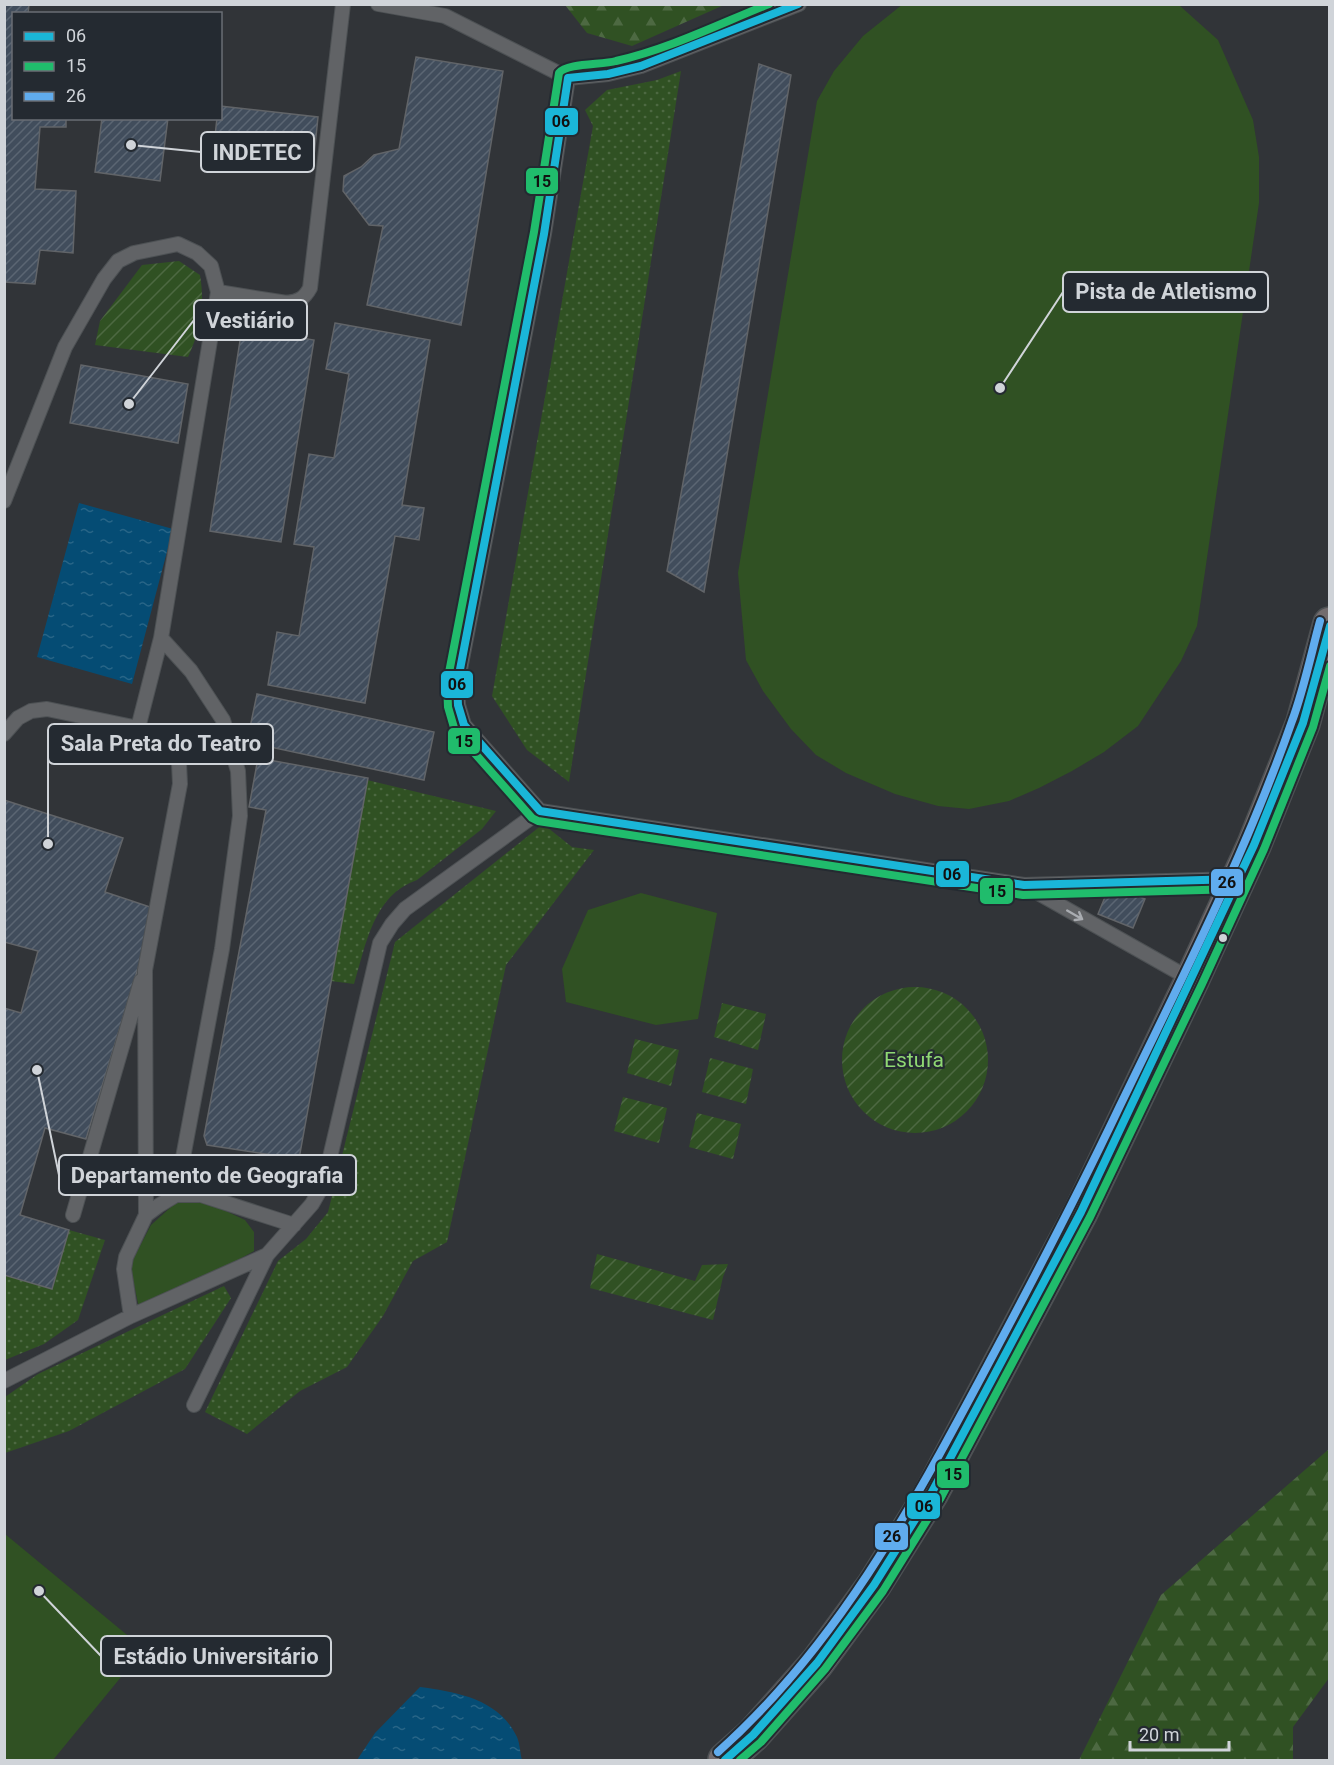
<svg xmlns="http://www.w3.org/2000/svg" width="1334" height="1765" font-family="Roboto,sans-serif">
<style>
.grass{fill:url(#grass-dots)}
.forest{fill:url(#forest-firs)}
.park{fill:#305123}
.garden{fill:url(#garden-furrows)}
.water{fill:url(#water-ripples)}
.building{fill:url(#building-hatch);stroke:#616468;stroke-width:1.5}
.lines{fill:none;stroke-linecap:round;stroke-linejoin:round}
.service-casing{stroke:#4d5154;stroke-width:16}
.trunk-casing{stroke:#4d5154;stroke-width:36}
.service{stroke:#616366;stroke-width:14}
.trunk{stroke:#736c6e;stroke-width:33}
.bus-1-casing{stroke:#242a31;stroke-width:12}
.bus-2-casing{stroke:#242a31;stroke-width:12}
.bus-3-casing{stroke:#242a31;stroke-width:12}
.bus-1{stroke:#1ab6d8;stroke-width:8}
.bus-2{stroke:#20bc6c;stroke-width:8}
.bus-3{stroke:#60acee;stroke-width:8}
.oneway{stroke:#a9acb1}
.bus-dot{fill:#d0d4d9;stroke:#242a31;stroke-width:2}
.labels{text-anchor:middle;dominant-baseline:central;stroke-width:4.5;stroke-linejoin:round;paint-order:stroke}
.park-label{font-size:21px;fill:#8fd873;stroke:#242a31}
.leader{fill:none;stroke:#d0d4d9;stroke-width:2}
.callout-dot{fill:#d0d4d9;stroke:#242a31;stroke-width:2}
.callout{fill:#242a31;stroke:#d0d4d9;stroke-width:2}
.callout-label{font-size:22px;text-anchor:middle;font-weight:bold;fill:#d0d4d9}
.line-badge{stroke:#242a31;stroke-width:2}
.pale-badge-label{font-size:16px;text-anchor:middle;font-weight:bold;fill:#111}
</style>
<defs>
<pattern id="grass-dots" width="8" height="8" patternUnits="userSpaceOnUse" patternTransform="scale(1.5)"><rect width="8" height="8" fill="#305123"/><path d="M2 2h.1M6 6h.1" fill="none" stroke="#4d6942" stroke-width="1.8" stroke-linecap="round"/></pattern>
<pattern id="forest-firs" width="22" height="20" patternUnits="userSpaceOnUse" patternTransform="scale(1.5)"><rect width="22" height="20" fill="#305123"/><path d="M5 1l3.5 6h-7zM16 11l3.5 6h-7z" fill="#4d6942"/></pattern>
<pattern id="garden-furrows" width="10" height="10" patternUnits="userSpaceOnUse" patternTransform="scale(1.5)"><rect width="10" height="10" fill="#305123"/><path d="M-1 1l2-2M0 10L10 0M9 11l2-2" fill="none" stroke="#4d6942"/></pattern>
<pattern id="water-ripples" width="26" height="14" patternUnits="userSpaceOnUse" patternTransform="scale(1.5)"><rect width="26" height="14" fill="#054c74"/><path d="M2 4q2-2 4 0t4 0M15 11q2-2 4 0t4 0" fill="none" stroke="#286587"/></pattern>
<pattern id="building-hatch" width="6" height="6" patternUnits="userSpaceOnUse" patternTransform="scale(1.5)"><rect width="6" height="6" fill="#414d5c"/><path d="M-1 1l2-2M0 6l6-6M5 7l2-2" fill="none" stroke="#5b6673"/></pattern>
</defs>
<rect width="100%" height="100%" fill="#313438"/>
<path class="grass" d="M 681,71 L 569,782 L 527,750 L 492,696 L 593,126 L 585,110 L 607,90 L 657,80 Z
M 367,780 L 496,811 L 482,829 L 417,880 C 373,895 366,945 354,984 L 331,981 Z
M 543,824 L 572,847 L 594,850 L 506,965 L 447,1242 L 413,1261 L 383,1316 L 347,1367 L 300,1391 L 247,1434 L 205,1412 L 278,1261 L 306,1239 L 328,1212 L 395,942 Z
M 69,1230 L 105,1240 L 78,1320 L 44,1344 L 5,1360 L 4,1275 L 52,1289 Z
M 224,1286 L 231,1298 L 185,1369 L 69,1431 L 5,1453 L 5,1397 L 38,1374 Z"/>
<path class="forest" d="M 565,5 L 724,5 L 632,46 L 587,33 Z
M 1329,1449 L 1329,1678 L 1293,1727 L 1293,1760 L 1079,1760 L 1161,1595 Z"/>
<path class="park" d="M 903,4 L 1179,5 L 1218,40 L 1253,120 L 1259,157 L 1259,203 L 1197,626 L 1181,661 L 1138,726 L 1104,752 L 1072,771 L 1039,788 L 1009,801 L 969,809 L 938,806 L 895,794 L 846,773 L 816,755 L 791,729 L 763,691 L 746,660 L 738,573 L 817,101 L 834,71 L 863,36 Z
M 641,893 L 717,913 L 698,1019 L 656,1025 L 566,1002 L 562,969 L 588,910 Z
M 198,1198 L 245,1220 L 254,1232 L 254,1251 L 218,1271 L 139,1308 L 130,1265 L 151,1225 L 180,1199 Z
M 5,1534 L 144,1649 L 53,1760 L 5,1760 Z"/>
<path class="garden" d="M 179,261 L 200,275 C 205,306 201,329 188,357 L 95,345 L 100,321 L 142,265 Z
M842 1060a73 73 0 1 1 146 0a73 73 0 1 1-146 0Z
M 722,1003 L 766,1014 L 758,1050 L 714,1037 Z
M 635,1039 L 679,1050 L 671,1086 L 627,1073 Z
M 710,1058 L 753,1069 L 746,1104 L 702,1092 Z
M 623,1097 L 667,1108 L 659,1143 L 614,1131 Z
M 697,1113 L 741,1124 L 733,1159 L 689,1147 Z
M 597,1254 L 695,1281 L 702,1265 L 728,1264 L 723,1277 L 713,1320 L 590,1288 Z"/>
<path class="water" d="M 79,503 L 173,529 L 132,684 L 37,657 Z
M 420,1687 C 457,1692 499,1699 517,1737 C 520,1744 520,1753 522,1760 L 357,1760 L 375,1733 Z"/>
<path class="building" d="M 4,4 L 29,4 L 28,14 L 14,14 L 14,118 L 66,118 L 66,127 L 40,127 L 35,189 L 76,191 L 73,253 L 40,250 L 35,284 L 4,282 Z
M 416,57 L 503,71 L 461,325 L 367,305 L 383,226 L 369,225 L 343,191 L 344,176 L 361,167 L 374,155 L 399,149 Z
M 759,64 L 791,75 L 704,592 L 667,571 Z
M 220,106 L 318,117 L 314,156 L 214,145 L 217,118 L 220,118 Z
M 102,118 L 168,118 L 160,181 L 95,172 Z
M 335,323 L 430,340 L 402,505 L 424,508 L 419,540 L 395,536 L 365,703 L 268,685 L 277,632 L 299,636 L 314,547 L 294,544 L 309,454 L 334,458 L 349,374 L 326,369 Z
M 242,328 L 314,340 L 281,542 L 210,531 Z
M 81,365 L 188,384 L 178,443 L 70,423 Z
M 257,694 L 434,732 L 424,780 L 247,742 Z
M 258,758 L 368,778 L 299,1159 L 207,1145 L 204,1136 L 266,810 L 249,807 Z
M 4,800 L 123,838 L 105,892 L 156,909 L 86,1139 L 45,1128 L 20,1215 L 69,1230 L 52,1289 L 4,1275 L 4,1008 L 21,1013 L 38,951 L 4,942 Z
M 1110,885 L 1145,899 L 1133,928 L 1098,914 Z"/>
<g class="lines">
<defs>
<path id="service" d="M 378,4 L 445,16 L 568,78
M 799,4 L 641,66 L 608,74 L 568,78 L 544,234 L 457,685 L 458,705 L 464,725 L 540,811 L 1024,885 L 1238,879
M 218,292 L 287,303 C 299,301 304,299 310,288 L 343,4
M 4,501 L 65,347 L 104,279 L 118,261 L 134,253 L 178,244 L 197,253 L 211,266 L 218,292 L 161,638 L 191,671 L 223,720 L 238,771 L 240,816 L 222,949 L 176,1195
M 138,728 L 161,638
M 4,734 L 18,718 L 31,711 L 47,709 L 138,728 L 166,739 L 175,749 L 179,763 L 180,784 L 145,970 L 146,1215
M 1024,885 L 1192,980
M 73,1215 L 141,981
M 131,1316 L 124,1269 L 126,1257 L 146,1215 L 158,1206 L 176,1195 L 201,1195 L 294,1225
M 4,1381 L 131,1316 L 267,1255 L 312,1204 L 324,1183 L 380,943 L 392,924 L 405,909 L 540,811
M 194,1405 L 267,1255"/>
<path id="trunk" d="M 725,1760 L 753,1735 L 817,1663 L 874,1585 L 931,1494 L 1081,1212 L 1192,980 L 1254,845 L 1303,723 L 1330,624"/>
</defs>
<use href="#service" class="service-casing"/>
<use href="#trunk" class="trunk-casing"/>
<use href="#service" class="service"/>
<use href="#trunk" class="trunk"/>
<defs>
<path id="bus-1" d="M 798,4 L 641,66 L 608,74 L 568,78 L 544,234 L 457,685 L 458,705 L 464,725 L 540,811 L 1024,885 L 1238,879
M 725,1760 L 753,1735 L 817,1663 L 874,1585 L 931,1494 L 1081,1212 L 1254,845 L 1303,723 L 1330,626"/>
<path id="bus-2" d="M 769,4 C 719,24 669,49 616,61 C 602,65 567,63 559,73 L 534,232 L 447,683 L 448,707 L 455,731 L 532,818 L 538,821 L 1023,895 L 1238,889
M 740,1760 L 761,1742 L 825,1669 L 883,1591 L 940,1499 L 1090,1217 L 1202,984 L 1264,849 L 1313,727 L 1330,666"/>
<path id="bus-3" d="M 718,1752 C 836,1647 911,1509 984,1372 C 1030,1286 1075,1200 1117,1112 C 1179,984 1245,856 1292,721 C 1304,689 1311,654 1320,621"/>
</defs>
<use href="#bus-1" class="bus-1-casing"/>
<use href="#bus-2" class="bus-2-casing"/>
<use href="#bus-3" class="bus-3-casing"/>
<use href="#bus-1" class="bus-1"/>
<use href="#bus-2" class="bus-2"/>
<use href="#bus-3" class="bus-3"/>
</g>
<defs><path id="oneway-shaft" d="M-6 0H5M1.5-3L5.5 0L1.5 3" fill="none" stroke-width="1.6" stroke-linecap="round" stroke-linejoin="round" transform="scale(1.5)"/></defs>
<use class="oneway" href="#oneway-shaft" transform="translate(1075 915) rotate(30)"/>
<circle class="bus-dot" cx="1223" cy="938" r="5"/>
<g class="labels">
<g class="park-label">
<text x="914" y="1060">Estufa</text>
</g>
</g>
<path class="leader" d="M131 145L201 152M1000 388L1063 292M129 404L194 320M48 844L48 744M37 1070L59 1175M39 1591L101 1656"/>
<g class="callout-dot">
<circle cx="131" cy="145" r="6"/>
<circle cx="1000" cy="388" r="6"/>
<circle cx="129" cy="404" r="6"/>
<circle cx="48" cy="844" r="6"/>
<circle cx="37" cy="1070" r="6"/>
<circle cx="39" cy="1591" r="6"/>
</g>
<g class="callout">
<rect x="201" y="132" width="113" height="40" rx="6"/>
<rect x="1063" y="272" width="205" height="40" rx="6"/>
<rect x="194" y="300" width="113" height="40" rx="6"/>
<rect x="48" y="724" width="225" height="40" rx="6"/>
<rect x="59" y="1155" width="297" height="40" rx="6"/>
<rect x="101" y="1636" width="230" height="40" rx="6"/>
</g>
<g class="callout-label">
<text x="257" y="160">INDETEC</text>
<text x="1166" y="299">Pista de Atletismo</text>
<text x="250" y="328">Vestiário</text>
<text x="161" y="751">Sala Preta do Teatro</text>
<text x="207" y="1183">Departamento de Geografia</text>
<text x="216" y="1664">Estádio Universitário</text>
</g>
<g class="line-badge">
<rect x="544" y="107" width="35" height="29" rx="6" fill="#1ab6d8"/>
<rect x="525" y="167" width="34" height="28" rx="6" fill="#20bc6c"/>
<rect x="440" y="670" width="34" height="29" rx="6" fill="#1ab6d8"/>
<rect x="447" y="727" width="34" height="28" rx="6" fill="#20bc6c"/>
<rect x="935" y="860" width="35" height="28" rx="6" fill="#1ab6d8"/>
<rect x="1210" y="868" width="34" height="29" rx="6" fill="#60acee"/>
<rect x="979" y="877" width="35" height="28" rx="6" fill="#20bc6c"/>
<rect x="936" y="1460" width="34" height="29" rx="6" fill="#20bc6c"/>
<rect x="906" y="1492" width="35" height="28" rx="6" fill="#1ab6d8"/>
<rect x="874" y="1522" width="35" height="29" rx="6" fill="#60acee"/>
</g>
<g class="pale-badge-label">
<text x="561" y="127">06</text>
<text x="542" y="187">15</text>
<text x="457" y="690">06</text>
<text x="464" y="747">15</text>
<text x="952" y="880">06</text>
<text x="1227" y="888">26</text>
<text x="997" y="897">15</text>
<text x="953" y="1480">15</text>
<text x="924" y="1512">06</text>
<text x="892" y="1542">26</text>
</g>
<rect width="1334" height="1765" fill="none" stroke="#d0d4d9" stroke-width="12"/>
<rect x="12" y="12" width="210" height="108" fill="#242a31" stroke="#696e74" stroke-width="1.5"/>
<rect x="24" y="32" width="30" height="9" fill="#1ab6d8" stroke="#696e74" stroke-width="1.5"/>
<text x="66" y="42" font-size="18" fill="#d0d4d9">06</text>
<rect x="24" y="62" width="30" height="9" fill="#20bc6c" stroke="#696e74" stroke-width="1.5"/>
<text x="66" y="72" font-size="18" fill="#d0d4d9">15</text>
<rect x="24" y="92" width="30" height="9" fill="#60acee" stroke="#696e74" stroke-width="1.5"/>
<text x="66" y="102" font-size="18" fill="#d0d4d9">26</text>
<path d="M1130 1741v9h99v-9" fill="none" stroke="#d0d4d9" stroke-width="3"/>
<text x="1139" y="1741" font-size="18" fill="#d0d4d9" stroke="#242a31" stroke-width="4.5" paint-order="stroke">20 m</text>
</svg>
